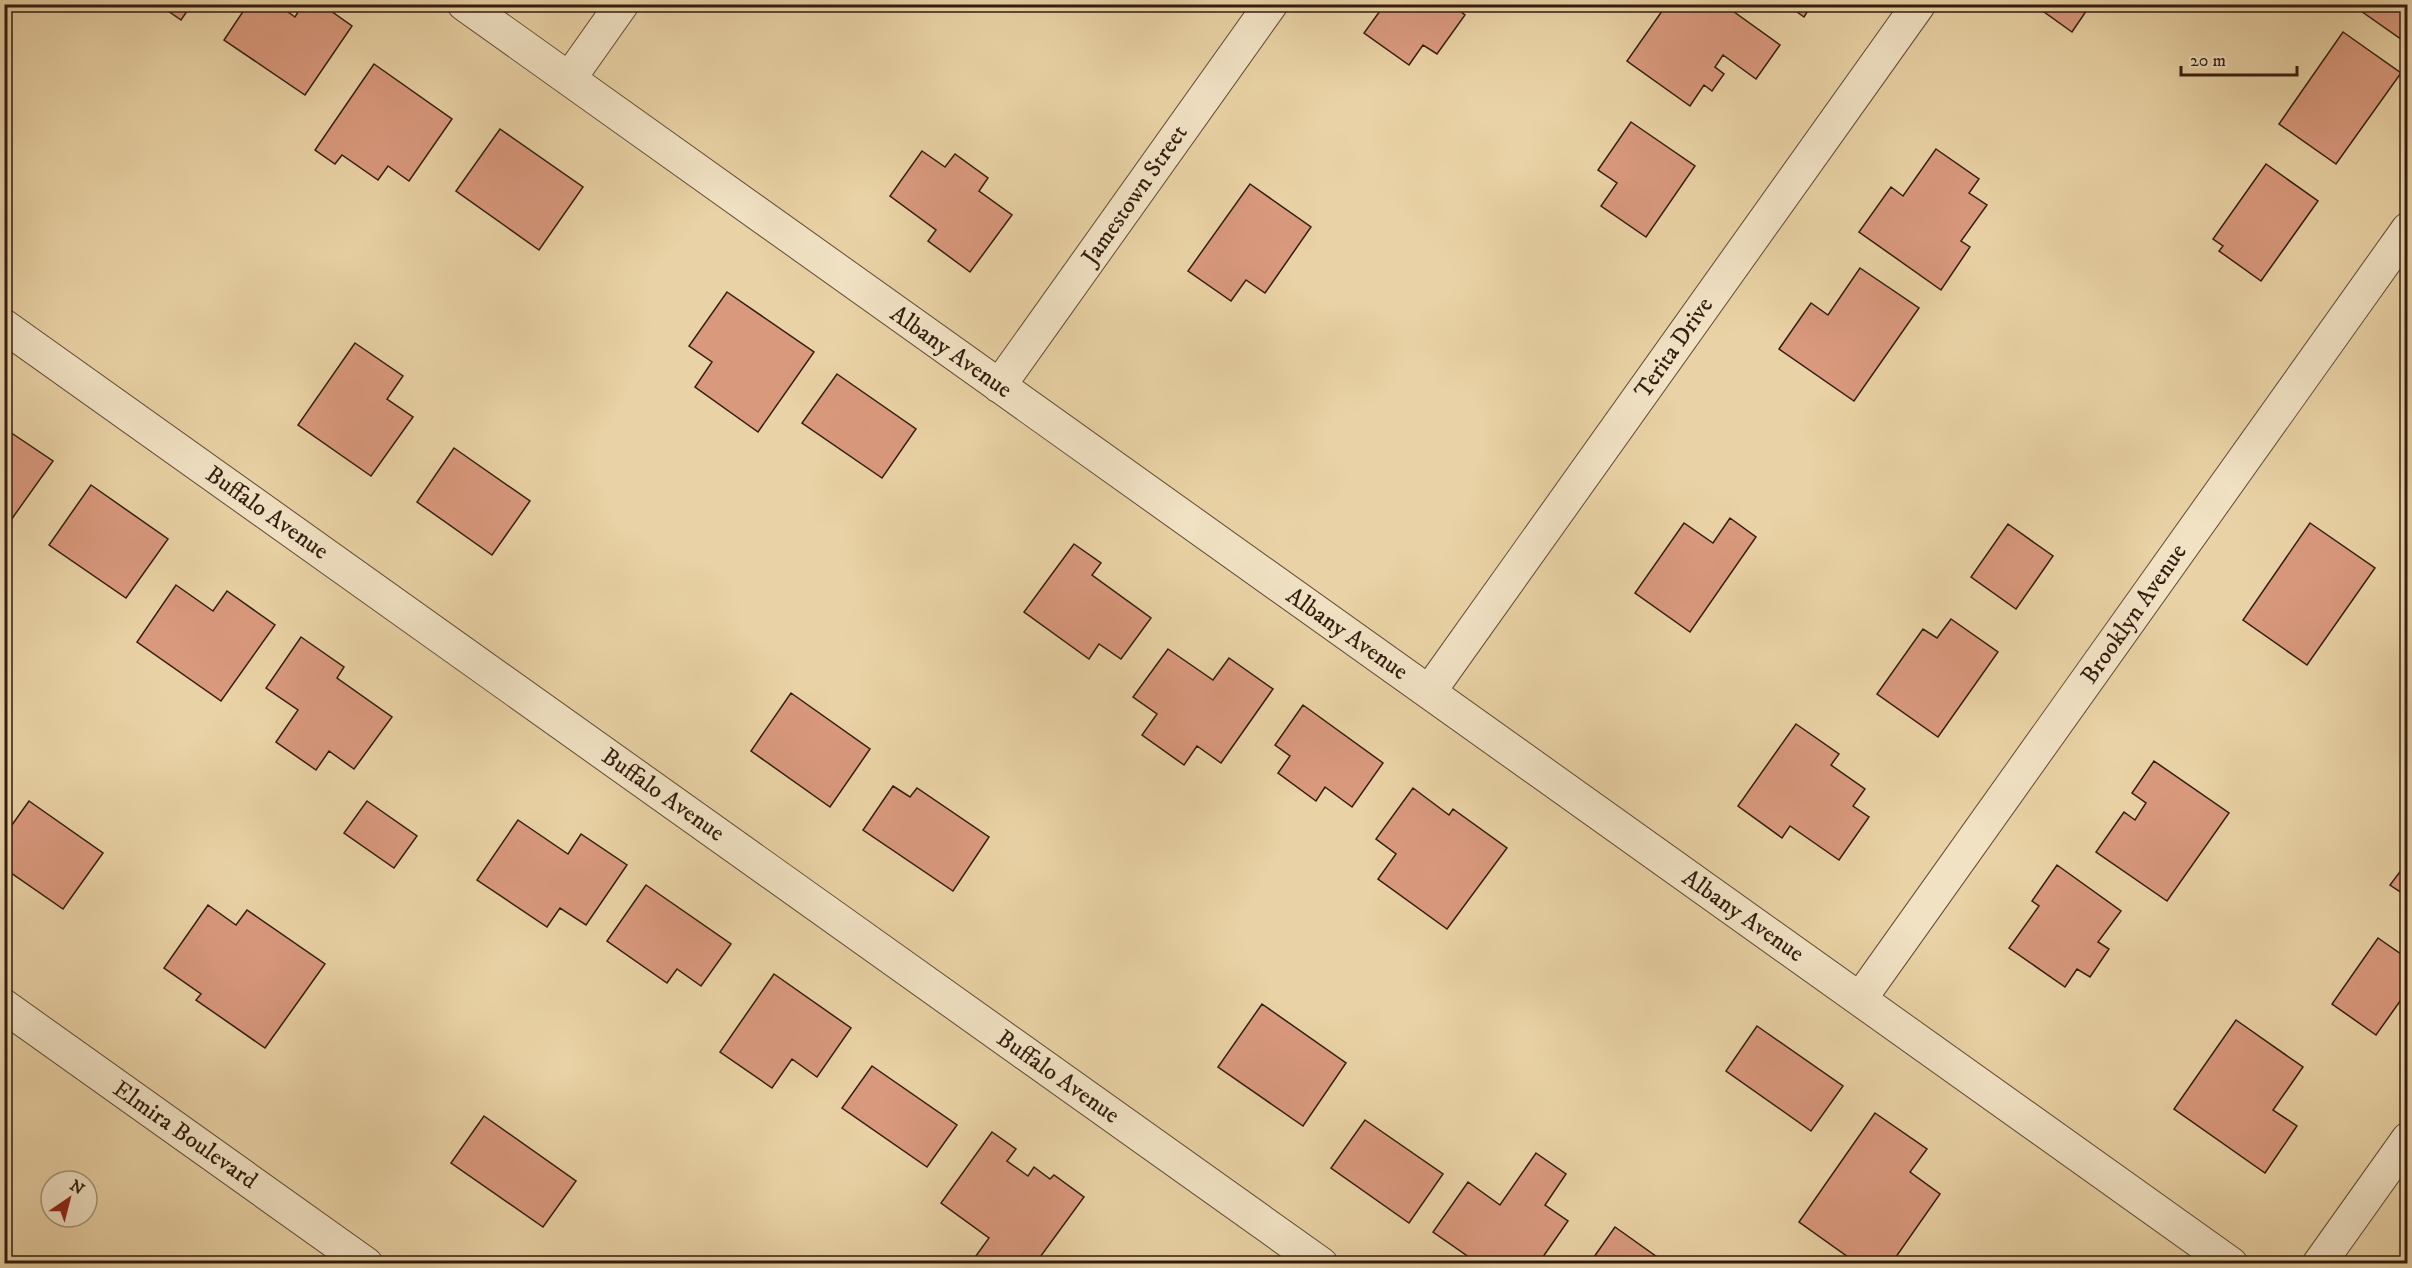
<svg xmlns="http://www.w3.org/2000/svg" width="2412" height="1268" font-family="'IM FELL DW Pica',serif">
<style>
.building{fill:#d9997d;stroke:#331d0e;stroke-width:1.5}
.lines{fill:none;stroke-linecap:round;stroke-linejoin:round}
.minor-casing{stroke:#604a34;stroke-width:35}
.minor{stroke:#f1e2c4;stroke-width:33}
.labels{text-anchor:middle;dominant-baseline:central;stroke-width:5;stroke-linejoin:round;paint-order:stroke}
.street-label{font-size:24px;fill:#331d0e;stroke:#f1e2c4}
</style>
<rect width="100%" height="100%" fill="#e9d2a5"/>
<filter id="stains"><feTurbulence type="fractalNoise" baseFrequency=".00333" numOctaves="4"/><feColorMatrix values="0 0 0 0 .2 0 0 0 0 .09 0 0 0 0 .02 0 0 0 .5 -.17"/></filter>
<radialGradient id="worn" r=".72"><stop offset=".6" stop-color="#630" stop-opacity="0"/><stop offset="1" stop-color="#630" stop-opacity=".3"/></radialGradient>
<path class="building" d="M 158,4 L 192,4 L 181,20 Z
M 248,4 L 277,4 L 295,17 L 303,4 L 321,4 L 352,26 L 305,95 L 224,40 Z
M 1385,4 L 1451,4 L 1465,15 L 1437,54 L 1423,45 L 1409,65 L 1364,33 Z
M 1667,4 L 1677,4 L 1686,11 L 1691,4 L 1723,4 L 1780,45 L 1756,79 L 1723,55 L 1715,67 L 1724,74 L 1712,91 L 1704,85 L 1690,106 L 1627,61 Z
M 1786,4 L 1812,4 L 1804,17 Z
M 2033,4 L 2091,4 L 2072,32 Z
M 2351,4 L 2408,4 L 2408,44 Z
M 2343,32 L 2401,73 L 2336,164 L 2279,124 Z
M 374,64 L 452,119 L 409,181 L 388,166 L 378,180 L 342,155 L 335,164 L 315,150 Z
M 1631,122 L 1695,166 L 1646,237 L 1601,206 L 1617,183 L 1598,170 Z
M 500,129 L 583,187 L 539,250 L 456,191 Z
M 1936,149 L 1979,179 L 1969,193 L 1987,205 L 1961,241 L 1970,247 L 1941,290 L 1859,232 L 1891,187 L 1903,196 Z
M 922,151 L 945,167 L 955,154 L 988,178 L 979,191 L 1012,215 L 970,272 L 928,241 L 936,230 L 890,196 Z
M 2266,164 L 2318,201 L 2261,281 L 2219,251 L 2223,246 L 2213,239 Z
M 1250,184 L 1311,227 L 1265,293 L 1246,280 L 1231,301 L 1188,271 Z
M 1860,268 L 1919,308 L 1854,401 L 1779,349 L 1811,303 L 1828,315 Z
M 727,292 L 814,352 L 758,432 L 695,387 L 712,362 L 689,346 Z
M 355,343 L 403,376 L 387,399 L 413,417 L 371,476 L 298,425 Z
M 837,374 L 916,429 L 882,478 L 802,423 Z
M 4,428 L 53,461 L 11,520 L 4,516 Z
M 454,448 L 530,501 L 492,555 L 417,502 Z
M 91,485 L 168,539 L 126,598 L 49,545 Z
M 1730,518 L 1756,537 L 1690,632 L 1635,593 L 1684,523 L 1713,543 Z
M 2310,523 L 2375,568 L 2307,665 L 2243,620 Z
M 2008,524 L 2053,556 L 2016,609 L 1971,577 Z
M 1074,544 L 1101,563 L 1092,575 L 1151,618 L 1121,659 L 1099,644 L 1089,659 L 1024,612 Z
M 176,585 L 213,611 L 227,591 L 275,625 L 221,701 L 137,642 Z
M 1951,619 L 1998,652 L 1938,737 L 1877,694 L 1923,629 L 1937,638 Z
M 301,637 L 344,667 L 337,678 L 392,717 L 354,769 L 329,751 L 316,770 L 276,742 L 298,710 L 266,688 Z
M 1168,649 L 1213,680 L 1229,658 L 1273,689 L 1221,763 L 1197,746 L 1184,765 L 1142,735 L 1157,714 L 1133,697 Z
M 791,693 L 870,749 L 830,807 L 751,751 Z
M 1303,705 L 1383,763 L 1352,807 L 1325,787 L 1316,801 L 1278,773 L 1290,756 L 1275,745 Z
M 1796,724 L 1839,754 L 1831,765 L 1865,789 L 1853,806 L 1869,817 L 1839,860 L 1790,826 L 1782,838 L 1738,806 Z
M 2154,761 L 2229,813 L 2167,901 L 2096,852 L 2124,812 L 2135,820 L 2146,803 L 2132,793 Z
M 893,786 L 910,797 L 917,788 L 989,837 L 953,891 L 863,830 Z
M 1413,788 L 1449,815 L 1453,809 L 1507,848 L 1447,929 L 1378,879 L 1396,854 L 1376,839 Z
M 29,801 L 103,853 L 63,909 L 4,868 L 4,836 Z
M 367,801 L 417,836 L 394,868 L 344,833 Z
M 518,820 L 568,854 L 581,834 L 627,865 L 586,925 L 560,908 L 547,927 L 477,880 Z
M 2408,861 L 2408,897 L 2390,885 Z
M 2057,865 L 2121,911 L 2098,942 L 2109,949 L 2090,977 L 2077,969 L 2065,987 L 2009,948 L 2039,906 L 2032,901 Z
M 646,885 L 731,944 L 701,986 L 677,969 L 667,983 L 607,941 Z
M 208,905 L 236,925 L 247,910 L 325,964 L 265,1048 L 196,1000 L 201,994 L 164,968 Z
M 2378,938 L 2408,959 L 2408,990 L 2376,1035 L 2332,1004 Z
M 774,974 L 851,1028 L 817,1077 L 792,1059 L 772,1088 L 720,1052 Z
M 1262,1004 L 1346,1063 L 1303,1126 L 1218,1067 Z
M 2236,1020 L 2303,1067 L 2273,1110 L 2297,1126 L 2265,1173 L 2174,1109 Z
M 1757,1026 L 1843,1086 L 1811,1131 L 1726,1071 Z
M 872,1066 L 957,1125 L 927,1167 L 842,1108 Z
M 1875,1113 L 1927,1149 L 1910,1172 L 1940,1194 L 1891,1264 L 1858,1264 L 1799,1222 Z
M 484,1116 L 576,1181 L 543,1227 L 451,1163 Z
M 1365,1120 L 1443,1174 L 1409,1223 L 1331,1168 Z
M 992,1132 L 1016,1149 L 1007,1161 L 1028,1176 L 1034,1167 L 1050,1179 L 1054,1175 L 1084,1197 L 1035,1264 L 977,1264 L 973,1260 L 989,1238 L 941,1203 Z
M 1536,1153 L 1566,1174 L 1545,1205 L 1568,1221 L 1538,1264 L 1479,1264 L 1433,1232 L 1468,1182 L 1500,1205 Z
M 1615,1227 L 1667,1264 L 1589,1264 Z"/>
<g class="lines">
<defs>
<path id="minor" d="M 464,4 L 2231,1264
M 569,79 L 622,4
M 4,326 L 1321,1264
M 999,386 L 1271,4
M 1429,692 L 1919,4
M 1860,999 L 2408,229
M 4,1006 L 366,1264
M 2319,1264 L 2408,1139"/>
</defs>
<use href="#minor" class="minor-casing"/>
<use href="#minor" class="minor"/>
</g>
<g class="labels">
<g class="street-label">
<text transform="translate(1135 195) rotate(-55)">Jamestown Street</text>
<text transform="translate(1674 348) rotate(-55)">Terita Drive</text>
<text transform="translate(951 352) rotate(35)">Albany Avenue</text>
<text transform="translate(267 513) rotate(35)">Buffalo Avenue</text>
<text transform="translate(2134 614) rotate(-55)">Brooklyn Avenue</text>
<text transform="translate(1347 634) rotate(35)">Albany Avenue</text>
<text transform="translate(663 795) rotate(35)">Buffalo Avenue</text>
<text transform="translate(1743 916) rotate(35)">Albany Avenue</text>
<text transform="translate(1058 1077) rotate(35)">Buffalo Avenue</text>
<text transform="translate(185 1135) rotate(35)">Elmira Boulevard</text>
</g>
</g>
<rect width="2412" height="1268" fill="none" stroke="#e9d2a5" stroke-width="24"/>
<rect x="6" y="6" width="2400" height="1256" fill="none" stroke="#331d0e" stroke-width="3"/>
<rect x="12" y="12" width="2388" height="1244" fill="none" stroke="#331d0e" stroke-width="1.5"/>
<g transform="translate(69 1199) rotate(35)"><circle r="28" fill="#f1e2c4" stroke="#a5937b" stroke-width="1.5"/>
<path d="M0-4.5L10 22L0 15L-10 22Z" fill="#8f2418"/>
<text y="-9" font-size="16" font-weight="bold" text-anchor="middle" fill="#331d0e">N</text>
</g>
<path d="M2181 66v9h116v-9" fill="none" stroke="#331d0e" stroke-width="3"/>
<text x="2190" y="66" font-size="18" fill="#331d0e" stroke="#f1e2c4" stroke-width="4.5" paint-order="stroke">20 m</text>
<rect width="100%" height="100%" filter="url(#stains)"/>
<rect width="100%" height="100%" fill="url(#worn)"/>
</svg>
